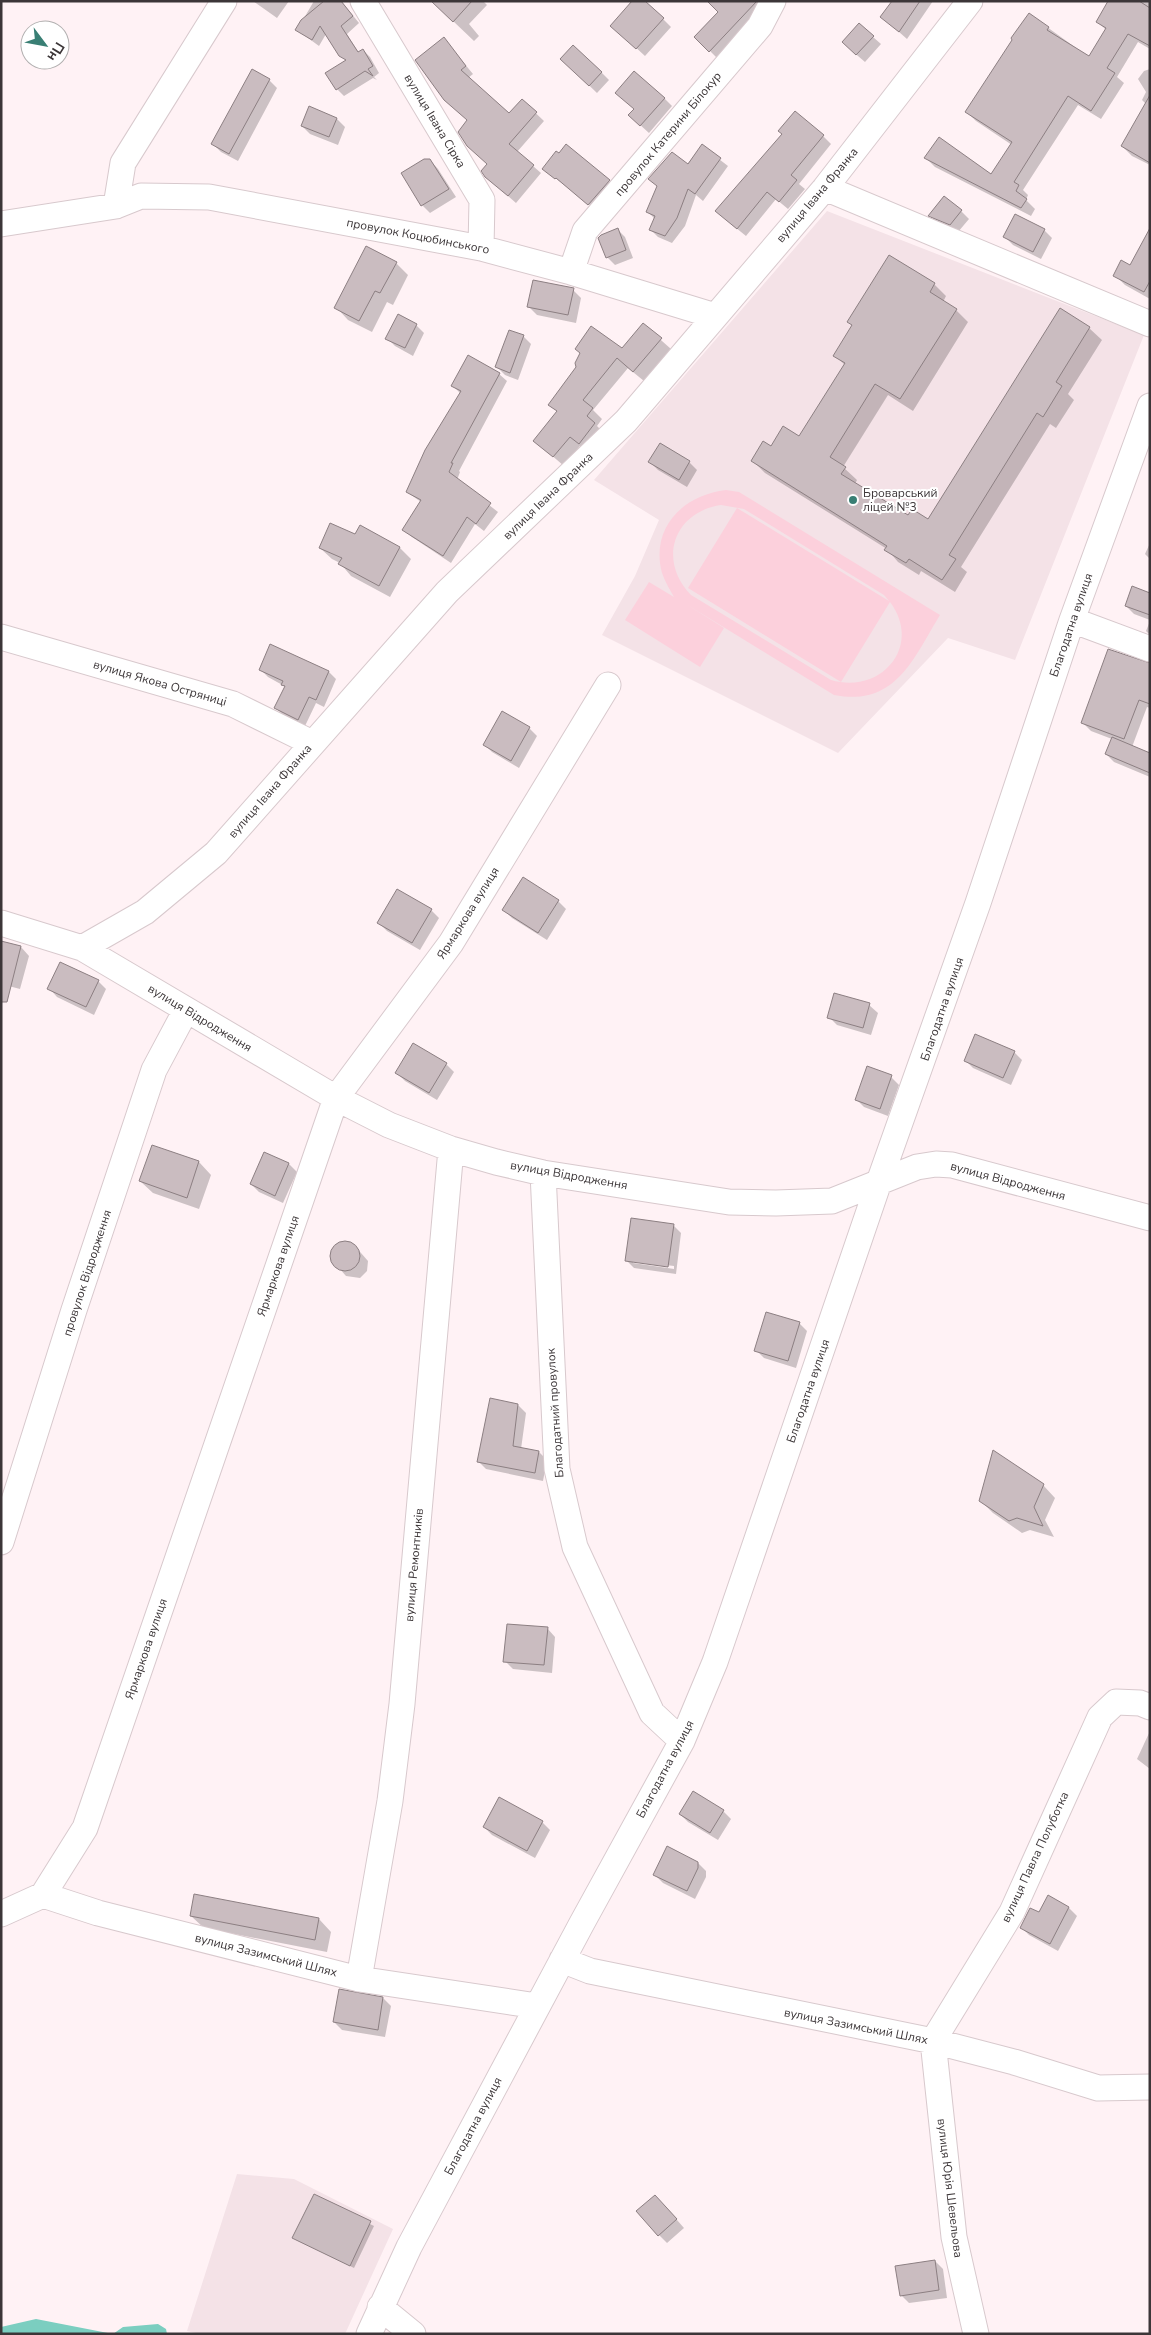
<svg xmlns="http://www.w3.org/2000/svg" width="1151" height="2335" font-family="'Nunito Sans',sans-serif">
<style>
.built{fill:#f4e2e7}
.green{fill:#fcd0dc;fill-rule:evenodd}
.water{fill:#7bcec0}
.shadow{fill:#0003;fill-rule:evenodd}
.building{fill:#cabcc0;stroke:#8c7f82}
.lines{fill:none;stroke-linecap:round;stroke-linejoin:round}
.minor-casing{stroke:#d8c9cd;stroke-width:27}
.minor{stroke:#fff;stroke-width:25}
.poi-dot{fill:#397f74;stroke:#fff;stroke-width:2}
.labels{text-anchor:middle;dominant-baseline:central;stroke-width:4;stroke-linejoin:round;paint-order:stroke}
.street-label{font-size:12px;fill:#3c3638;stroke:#fff}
.poi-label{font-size:12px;fill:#3c3638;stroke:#fff;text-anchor:start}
</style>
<rect width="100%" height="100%" fill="#fff2f5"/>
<path class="built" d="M 827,211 L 1144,335 L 1015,660 L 948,638 L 838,753 L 602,635 L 635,576 L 659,520 L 594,480 Z
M 237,2174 L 294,2179 L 393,2229 L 345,2334 L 200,2334 L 187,2331 Z"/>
<path class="green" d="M 726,490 L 739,492 L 940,615 C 913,659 896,707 834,695 L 686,604 L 724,628 L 700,667 L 625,620 L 649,582 L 674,597 C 670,590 665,582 662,573 C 650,528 683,495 726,490 ZM 721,505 L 744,509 L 884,595 L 889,601 L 737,508 L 688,588 L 841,682 L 890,602 C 923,646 881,695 831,680 L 691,595 C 657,560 674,512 721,505 Z"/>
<path class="water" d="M 36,2319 L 113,2334 L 123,2327 L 158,2324 L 166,2329 L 167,2334 L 1,2334 L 1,2327 Z"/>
<path class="shadow" d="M 253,1 L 289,1 L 277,18 Z
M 314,1 L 341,1 L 359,23 L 347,34 L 359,53 L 363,50 L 370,57 L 379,73 L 374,77 L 377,80 L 373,78 L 344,96 L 337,89 L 346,61 L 326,34 L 319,46 L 297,30 Z
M 432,1 L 483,1 L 487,5 L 469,24 L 479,36 L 474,41 Z
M 715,1 L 763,1 L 763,10 L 717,58 L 696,37 L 719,12 Z
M 893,1 L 933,1 L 907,39 L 882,17 Z
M 1110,1 L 1150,1 L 1150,49 L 1138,42 L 1117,77 L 1124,83 L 1101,119 L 1078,105 L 1023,190 L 1028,195 L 1026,200 L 1035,209 L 1031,216 L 935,167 L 926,158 L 991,176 L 1012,145 L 976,121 L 967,112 L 1029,14 L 1090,58 L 1106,30 L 1098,22 Z
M 663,19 L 671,27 L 645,56 L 620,33 Z
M 873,37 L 881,44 L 865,62 L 851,50 Z
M 444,39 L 473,74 L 468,78 L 509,115 L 522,100 L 544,121 L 517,152 L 541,173 L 516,203 L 494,184 L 488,165 L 469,121 Z
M 570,67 L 601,72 L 609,80 L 597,93 Z
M 1150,69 L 1150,165 L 1132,156 L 1122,146 L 1146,104 L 1142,100 L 1146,92 L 1138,79 L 1144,71 Z
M 269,80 L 277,88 L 238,161 L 221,152 L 213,144 Z
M 664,98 L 672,106 L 649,133 L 638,123 L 635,110 Z
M 337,119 L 345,127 L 338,145 L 310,134 L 302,126 Z
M 823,136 L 831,144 L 799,184 L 805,189 L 788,209 L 776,199 L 746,236 L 725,219 Z
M 702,146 L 728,166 L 703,201 L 696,195 L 685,226 L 672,243 L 658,237 L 651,230 L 655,219 L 648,212 Z
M 430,160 L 438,169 L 456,197 L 430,213 L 422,205 Z
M 544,169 L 609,181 L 615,188 L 596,210 Z
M 961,211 L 969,219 L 958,232 L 938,223 L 930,216 Z
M 617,229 L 625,237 L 633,258 L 615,265 L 607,257 Z
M 1044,230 L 1052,238 L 1041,259 L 1013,245 L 1005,237 Z
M 1150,231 L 1150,299 L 1125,285 L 1115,275 L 1131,266 Z
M 396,263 L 408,275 L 393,305 L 387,302 L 372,332 L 348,320 L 336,307 Z
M 934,284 L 946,296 L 943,302 L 956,310 L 968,322 L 913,411 L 888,395 L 843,467 L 857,480 L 855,484 L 908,517 L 928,521 L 1089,328 L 1102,340 L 1068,394 L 1074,400 L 1056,428 L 1050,424 L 961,567 L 967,572 L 955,592 L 921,571 L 919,575 L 898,562 L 887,549 L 765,473 L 753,461 L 771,448 L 799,438 L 845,365 L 835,356 Z
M 573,290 L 581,298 L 576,323 L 537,315 L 529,307 Z
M 416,325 L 424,333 L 413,356 L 395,346 L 387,338 Z
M 644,325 L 671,349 L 644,381 L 628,368 L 593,410 L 602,419 L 597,426 L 605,434 L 589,453 L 580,446 L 564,466 L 535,441 L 558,412 L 550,404 L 623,350 Z
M 523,336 L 531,344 L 518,380 L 505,375 L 497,367 Z
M 499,374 L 507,381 L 459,471 L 460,472 L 457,480 L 498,512 L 484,531 L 475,524 L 451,563 L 412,537 L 404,530 L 421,502 L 407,492 L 461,394 L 453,386 Z
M 660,445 L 689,462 L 697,470 L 687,487 L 658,470 L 650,462 Z
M 356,535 L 400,548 L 411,559 L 390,597 L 351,576 L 340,563 L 332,559 L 320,548 Z
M 1150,543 L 1150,559 L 1145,554 Z
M 1150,594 L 1150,620 L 1134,614 L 1126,606 Z
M 1150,621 L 1150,635 L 1146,631 Z
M 271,646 L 329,672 L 336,679 L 324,707 L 316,703 L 305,726 L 283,715 L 276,708 L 286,687 L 268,677 L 260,669 Z
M 1150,664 L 1150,708 L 1147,707 L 1132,747 L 1150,755 L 1150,777 L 1114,762 L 1106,754 L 1112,739 L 1091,731 L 1083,723 Z
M 529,728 L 537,736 L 519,768 L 492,752 L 484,744 Z
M 558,901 L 566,909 L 547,940 L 512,918 L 504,910 Z
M 431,910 L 439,918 L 420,950 L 387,931 L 379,923 Z
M 1,942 L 21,947 L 29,956 L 20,989 L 1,984 Z
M 98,981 L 106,989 L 94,1015 L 57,997 L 49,988 Z
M 869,1005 L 878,1013 L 871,1035 L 837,1025 L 829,1017 Z
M 1014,1052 L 1022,1060 L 1011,1085 L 973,1068 L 965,1060 Z
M 446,1064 L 454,1072 L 437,1100 L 405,1081 L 397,1073 Z
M 891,1077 L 899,1085 L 888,1116 L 864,1107 L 856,1099 Z
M 265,1154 L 289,1164 L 297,1172 L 283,1203 L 259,1192 L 251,1184 Z
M 199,1162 L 211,1175 L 199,1209 L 153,1193 L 140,1181 Z
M 673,1225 L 681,1233 L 676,1274 L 634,1268 L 626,1260 ZM 633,1261 L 674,1266 L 674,1269 L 633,1263 Z
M 341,1242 L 354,1245 L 368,1261 L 367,1271 L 360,1278 L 346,1276 L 332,1260 L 334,1247 Z
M 799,1323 L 807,1331 L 796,1368 L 764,1358 L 756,1350 Z
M 518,1405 L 526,1413 L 521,1449 L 539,1452 L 547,1460 L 543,1481 L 486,1469 L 478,1461 Z
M 1043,1485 L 1055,1498 L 1045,1520 L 1054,1537 L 1030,1530 L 1022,1533 L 993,1513 L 980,1500 Z
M 547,1628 L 555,1637 L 552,1673 L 513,1669 L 505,1661 Z
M 1150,1731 L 1150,1769 L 1137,1759 Z
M 723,1811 L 731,1819 L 718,1840 L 688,1822 L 680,1814 Z
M 542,1822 L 550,1830 L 535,1858 L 492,1835 L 484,1827 Z
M 698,1863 L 706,1871 L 706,1877 L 695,1899 L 663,1883 L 655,1875 Z
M 1049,1897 L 1069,1908 L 1077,1916 L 1058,1951 L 1029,1935 L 1021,1927 L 1040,1914 Z
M 191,1916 L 319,1919 L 331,1932 L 327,1952 L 204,1928 Z
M 383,1998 L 391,2006 L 385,2037 L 342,2030 L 334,2022 Z
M 314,2196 L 374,2226 L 354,2268 L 294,2238 Z
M 663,2204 L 684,2228 L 667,2243 L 659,2235 Z
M 935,2261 L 943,2269 L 947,2298 L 909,2303 L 901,2295 Z"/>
<path class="building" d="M 324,1 L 341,1 L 353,16 L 341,26 L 358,52 L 363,49 L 373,66 L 368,69 L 373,76 L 365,71 L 336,90 L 325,73 L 346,60 L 339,56 L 320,26 L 312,40 L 295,30 L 301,20 Z
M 431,1 L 472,1 L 453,22 Z
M 632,1 L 645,1 L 664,18 L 636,49 L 610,26 Z
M 707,1 L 757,1 L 709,52 L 694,37 L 718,12 Z
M 892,1 L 920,1 L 899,32 L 880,17 Z
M 1108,1 L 1139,1 L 1150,8 L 1150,46 L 1128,34 L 1107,68 L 1115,73 L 1091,111 L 1068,96 L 1014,182 L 1019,185 L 1016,191 L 1027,199 L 1021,208 L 924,158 L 939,137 L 991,174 L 1012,142 L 965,112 L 1012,40 L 1011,38 L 1029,13 L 1049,27 L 1047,30 L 1089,56 L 1106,28 L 1096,22 Z
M 859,23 L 874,36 L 856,55 L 842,42 Z
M 444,37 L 466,66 L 461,70 L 509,113 L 522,99 L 537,112 L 509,144 L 534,165 L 508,196 L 485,177 L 481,171 L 487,164 L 467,146 L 458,132 L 467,120 L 444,100 L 415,60 Z
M 573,45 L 602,72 L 589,86 L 560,59 Z
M 252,69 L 270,79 L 229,154 L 211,144 Z
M 634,71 L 665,98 L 640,126 L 628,115 L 634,109 L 615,93 Z
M 1150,95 L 1150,163 L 1121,146 Z
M 309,106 L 337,118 L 329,137 L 301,126 Z
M 795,111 L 824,135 L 791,175 L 797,180 L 779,202 L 767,192 L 737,229 L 715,211 L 782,134 L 778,131 Z
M 566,144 L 610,180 L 588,205 L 556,178 L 555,179 L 542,169 L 556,151 L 559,153 Z
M 702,144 L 721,158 L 695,194 L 688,189 L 677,218 L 665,236 L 649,230 L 655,216 L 646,212 L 657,186 L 648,179 L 672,152 L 688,164 Z
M 424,159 L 430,159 L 449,189 L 421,206 L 401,173 Z
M 944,196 L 962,210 L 950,225 L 928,216 Z
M 1015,214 L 1045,229 L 1033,252 L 1003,237 Z
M 618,228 L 626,250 L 606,258 L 598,238 L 601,235 Z
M 1150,228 L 1150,281 L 1144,292 L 1113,276 L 1121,260 L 1130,265 Z
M 366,246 L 397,262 L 380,293 L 375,291 L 359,321 L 334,308 Z
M 889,255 L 935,283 L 930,292 L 957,309 L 900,399 L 875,384 L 830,457 L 846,467 L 841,474 L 908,515 L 912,509 L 928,519 L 1060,308 L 1090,327 L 1056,382 L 1062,386 L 1043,417 L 1037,413 L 949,555 L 956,559 L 942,580 L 909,559 L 906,563 L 884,550 L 887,546 L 751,461 L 763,441 L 771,446 L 783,426 L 799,436 L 845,363 L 833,356 L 852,325 L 847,322 Z
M 533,280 L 574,288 L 568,315 L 527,307 Z
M 398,314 L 417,324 L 405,348 L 385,339 Z
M 643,323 L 662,338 L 633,372 L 617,358 L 583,400 L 593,408 L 587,416 L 595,423 L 579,444 L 570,437 L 553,457 L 533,441 L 557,411 L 548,405 L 576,367 L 575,363 L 580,353 L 575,349 L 591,326 L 622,348 Z
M 509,330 L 524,335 L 510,373 L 495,367 Z
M 468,355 L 500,373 L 451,463 L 453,463 L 449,472 L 491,503 L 476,524 L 467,517 L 443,556 L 402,530 L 421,500 L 406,492 L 425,450 L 461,391 L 451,386 Z
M 660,443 L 690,461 L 679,480 L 648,462 Z
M 330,523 L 355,534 L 360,525 L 400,547 L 379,586 L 338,564 L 342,558 L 319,548 Z
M 1132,586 L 1150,593 L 1150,615 L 1125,606 Z
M 270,644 L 329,671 L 316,700 L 309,697 L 298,720 L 274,708 L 285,686 L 281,685 L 283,681 L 259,670 Z
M 1108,649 L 1150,663 L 1150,704 L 1139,700 L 1124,739 L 1081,723 Z
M 502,711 L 530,727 L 511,761 L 483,745 Z
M 1112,737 L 1150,753 L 1150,773 L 1105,754 Z
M 523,877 L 559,900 L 538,933 L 502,910 Z
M 397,889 L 432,909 L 412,943 L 377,923 Z
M 1,941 L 21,946 L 7,1002 L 1,1002 Z
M 60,962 L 99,980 L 86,1007 L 47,989 Z
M 834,993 L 870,1003 L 863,1028 L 827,1018 Z
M 975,1034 L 1015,1051 L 1003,1078 L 964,1061 Z
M 413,1043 L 447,1063 L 429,1093 L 395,1073 Z
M 867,1066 L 892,1075 L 880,1109 L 855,1100 Z
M 152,1145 L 199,1161 L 187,1198 L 139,1181 Z
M 264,1152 L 289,1163 L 275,1196 L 250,1184 Z
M 631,1218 L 674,1224 L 668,1267 L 625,1261 Z
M330 1256a15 15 0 1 1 30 0a15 15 0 1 1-30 0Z
M 766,1312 L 800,1322 L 788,1361 L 754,1351 Z
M 490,1398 L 518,1404 L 513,1446 L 539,1451 L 535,1473 L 477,1462 Z
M 993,1450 L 1044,1484 L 1034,1507 L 1043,1526 L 1017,1518 L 1009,1521 L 979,1501 Z
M 507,1624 L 548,1627 L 544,1665 L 503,1662 Z
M 693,1791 L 724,1810 L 710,1833 L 679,1814 Z
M 499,1797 L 543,1821 L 527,1851 L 483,1827 Z
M 667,1846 L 698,1862 L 698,1868 L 687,1891 L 653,1875 Z
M 194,1894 L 319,1918 L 315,1940 L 190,1916 Z
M 1048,1895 L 1069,1907 L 1050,1944 L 1020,1928 L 1030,1908 L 1039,1912 Z
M 339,1989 L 383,1997 L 378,2030 L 333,2022 Z
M 314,2194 L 371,2221 L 350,2266 L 292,2238 Z
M 655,2195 L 677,2219 L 658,2236 L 636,2211 Z
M 935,2260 L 939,2290 L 900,2296 L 895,2266 Z"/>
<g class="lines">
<defs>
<path id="minor" d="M 363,1 L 482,200 L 481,248
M 825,188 L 1150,324
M 116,206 L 123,163 L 224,1
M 1,224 L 116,206 L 141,196 L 209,197 L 481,248 L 571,272 L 715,316
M 571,272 L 585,231 L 760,26 L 773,1
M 1072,620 L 1150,649
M 1,637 L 233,704 L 312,743
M 1,923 L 82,948 L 336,1098 L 389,1125 L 451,1149 L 496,1162 L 543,1173 L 729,1202 L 776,1203 L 832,1201 L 917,1167 L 936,1164 L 952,1165 L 1150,1218
M 82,948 L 145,912 L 216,853 L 447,592 L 626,421 L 825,188 L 970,1
M 543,1173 L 557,1469 L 575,1547 L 652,1713 L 682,1741
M 1,1542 L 74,1310 L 154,1070 L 186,1010
M 43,1895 L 85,1828 L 336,1098 L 451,943 L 608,685
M 1,1914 L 43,1895 L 98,1913 L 359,1979 L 537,2006
M 562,1960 L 590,1971 L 933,2041 L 1014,2062 L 1098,2088 L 1150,2087
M 359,1979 L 390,1801 L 402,1704 L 451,1149
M 380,2307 L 413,2334
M 369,2334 L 409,2247 L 582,1923 L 682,1741 L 715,1662 L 879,1182 L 978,903 L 1072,620 L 1150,406
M 976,2334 L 954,2237 L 933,2041 L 1012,1912 L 1100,1717 L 1116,1702 L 1140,1703 L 1150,1707"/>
</defs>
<use href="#minor" class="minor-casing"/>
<use href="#minor" class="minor"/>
</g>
<circle class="poi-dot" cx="853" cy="500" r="5"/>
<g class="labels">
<g class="street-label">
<text transform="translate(435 121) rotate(59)">вулиця Івана Сірка</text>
<text transform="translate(668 134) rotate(-50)">провулок Катерини Білокур</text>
<text transform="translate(817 195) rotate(-50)">вулиця Івана Франка</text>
<text transform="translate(418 236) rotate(11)">провулок Коцюбинського</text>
<text transform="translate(548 496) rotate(-44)">вулиця Івана Франка</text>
<text transform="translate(1071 625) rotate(-71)">Благодатна вулиця</text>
<text transform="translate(160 683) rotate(16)">вулиця Якова Остряниці</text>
<text transform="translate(270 791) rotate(-49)">вулиця Івана Франка</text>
<text transform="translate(468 913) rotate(-58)">Ярмаркова вулиця</text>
<text transform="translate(942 1009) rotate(-71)">Благодатна вулиця</text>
<text transform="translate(200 1018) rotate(31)">вулиця Відродження</text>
<text transform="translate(569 1175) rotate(10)">вулиця Відродження</text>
<text transform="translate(1008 1181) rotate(15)">вулиця Відродження</text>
<text transform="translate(278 1266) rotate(-71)">Ярмаркова вулиця</text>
<text transform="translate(87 1273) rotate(-72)">провулок Відродження</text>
<text transform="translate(808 1391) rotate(-71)">Благодатна вулиця</text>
<text transform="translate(555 1413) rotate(-94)">Благодатний провулок</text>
<text transform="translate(414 1565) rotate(-85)">вулиця Ремонтників</text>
<text transform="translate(146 1649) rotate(-71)">Ярмаркова вулиця</text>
<text transform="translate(665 1769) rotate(-62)">Благодатна вулиця</text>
<text transform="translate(1035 1857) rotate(-65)">вулиця Павла Полуботка</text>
<text transform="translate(266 1955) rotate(14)">вулиця Зазимський Шлях</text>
<text transform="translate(856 2026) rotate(11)">вулиця Зазимський Шлях</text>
<text transform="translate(473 2126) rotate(-62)">Благодатна вулиця</text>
<text transform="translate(950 2188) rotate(83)">вулиця Юрія Шевельова</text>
</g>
<g class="poi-label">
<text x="863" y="493">Броварський<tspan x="863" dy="14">ліцей №3</tspan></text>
</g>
</g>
<rect width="1151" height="2335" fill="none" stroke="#3c3638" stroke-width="5"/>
<g transform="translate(45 45) rotate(122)"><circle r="24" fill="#ffffff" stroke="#b1afaf"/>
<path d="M0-4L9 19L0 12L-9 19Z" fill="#397f74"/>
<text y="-8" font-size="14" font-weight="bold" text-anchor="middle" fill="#3c3638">Пн</text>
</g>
</svg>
